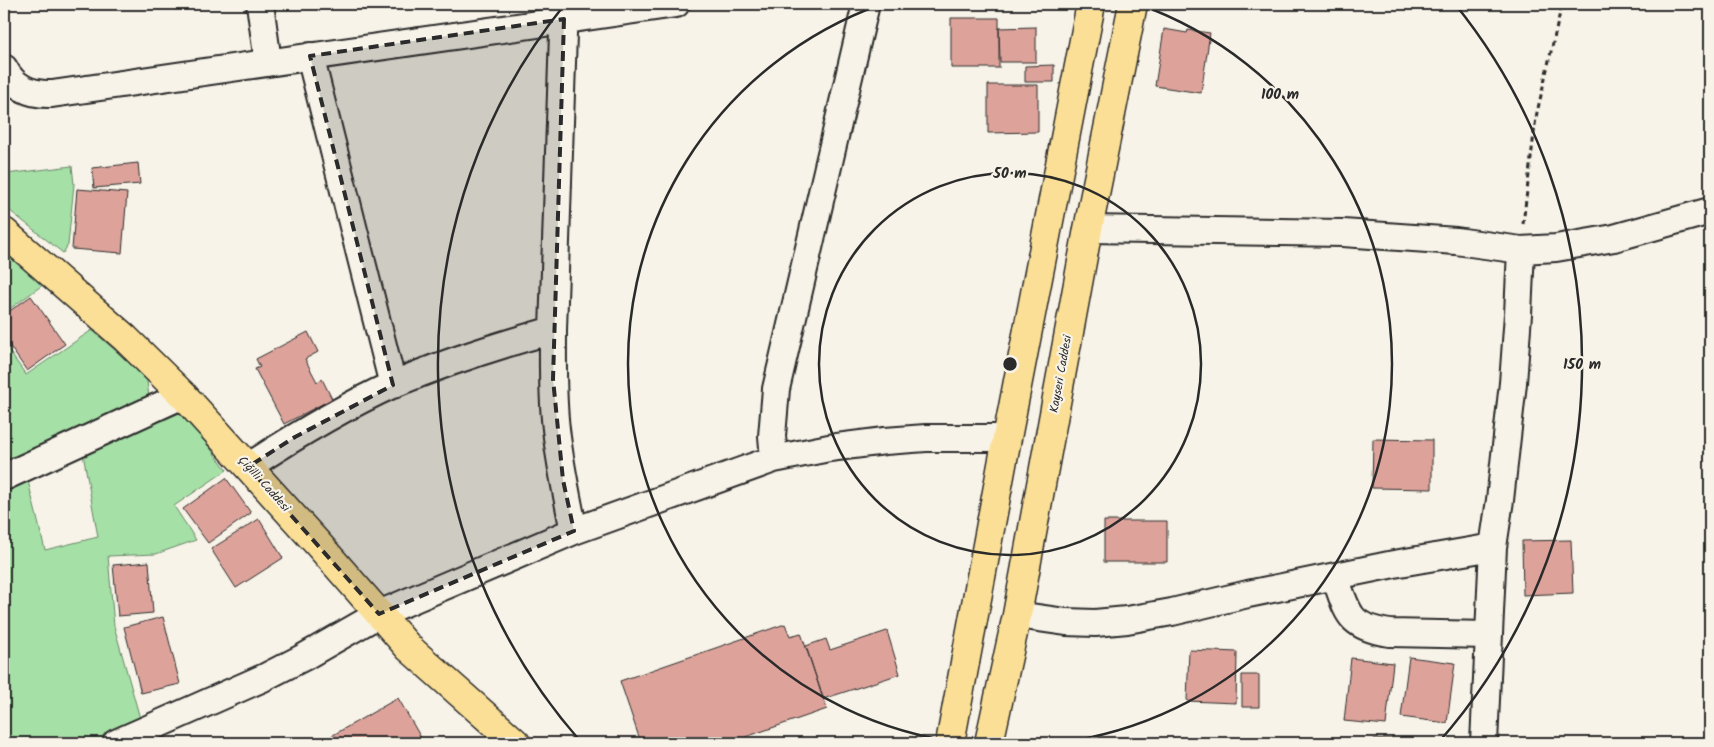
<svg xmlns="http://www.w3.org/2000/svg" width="1714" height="747" font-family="Kalam,sans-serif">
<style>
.green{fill:#a5e0a6;stroke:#688668}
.building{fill:#dda39b;stroke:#2b2b2b}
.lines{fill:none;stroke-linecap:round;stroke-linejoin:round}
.minor-casing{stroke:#2b2b2b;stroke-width:30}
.major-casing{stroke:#2b2b2b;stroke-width:31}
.path{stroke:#2b2b2b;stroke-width:3;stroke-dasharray:5 4;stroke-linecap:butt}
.minor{stroke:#f7f3e8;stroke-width:26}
.major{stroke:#fbdf96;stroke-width:28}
.marked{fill:#2b2b2b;fill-opacity:0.2;stroke:#2b2b2b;stroke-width:4;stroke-dasharray:10 6;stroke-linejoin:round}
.ring{fill:none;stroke:#2b2b2b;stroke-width:2.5}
.labels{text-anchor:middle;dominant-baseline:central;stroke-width:4.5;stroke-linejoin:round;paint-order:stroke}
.street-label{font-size:12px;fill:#2b2b2b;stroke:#f7f3e8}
.centre{fill:#2b2b2b;stroke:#f7f3e8;stroke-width:2.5}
.ring-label{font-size:15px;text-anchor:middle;font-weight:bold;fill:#2b2b2b;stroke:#f7f3e8;stroke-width:4.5;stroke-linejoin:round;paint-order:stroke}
</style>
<rect width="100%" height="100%" fill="#f7f3e8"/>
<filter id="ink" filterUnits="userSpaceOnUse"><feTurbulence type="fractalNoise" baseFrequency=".02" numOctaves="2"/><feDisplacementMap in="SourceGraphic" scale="10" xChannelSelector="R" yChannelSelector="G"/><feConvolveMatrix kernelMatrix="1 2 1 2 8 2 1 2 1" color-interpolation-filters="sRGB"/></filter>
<g filter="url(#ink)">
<path class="green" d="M 72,166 L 74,184 L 68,245 L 63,253 L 4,206 L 4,180 L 6,174 Z
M 4,250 L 44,284 L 4,313 Z
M 92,330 L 141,373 L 147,381 L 149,397 L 4,468 L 4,344 L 26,375 Z
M 182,412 L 227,470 L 174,506 L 196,540 L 156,554 L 108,556 L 114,626 L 141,722 L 98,743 L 4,743 L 4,488 L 27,477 L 45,550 L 98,537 L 83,454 Z"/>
<path class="building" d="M 951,18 L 999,18 L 999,68 L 951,68 Z
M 1036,27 L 1036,62 L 1000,62 L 999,28 Z
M 1164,29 L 1187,33 L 1188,30 L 1210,33 L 1201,93 L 1155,86 Z
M 1054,65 L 1054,82 L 1025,82 L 1025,66 Z
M 988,85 L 1038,85 L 1038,132 L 988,133 Z
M 138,163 L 140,184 L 94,188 L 92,168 Z
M 77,189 L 127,193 L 122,253 L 72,249 Z
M 31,296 L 65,344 L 27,371 L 4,338 L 4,315 Z
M 308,332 L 318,352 L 305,359 L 317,382 L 322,379 L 332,399 L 284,424 L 255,369 L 260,367 L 256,359 Z
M 1373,439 L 1432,440 L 1432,489 L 1372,488 Z
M 226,478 L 251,513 L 208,543 L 183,509 Z
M 259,519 L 283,558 L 236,588 L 211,549 Z
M 1104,521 L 1167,521 L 1167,562 L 1104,562 Z
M 1571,540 L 1573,593 L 1523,595 L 1522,541 Z
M 149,562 L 153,613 L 118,616 L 113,565 Z
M 163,617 L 180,684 L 141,693 L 124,627 Z
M 785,624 L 790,636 L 801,633 L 827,709 L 728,743 L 641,743 L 620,681 Z
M 887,631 L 900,674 L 823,699 L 806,646 L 826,639 L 830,650 Z
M 1189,650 L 1237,652 L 1236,703 L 1187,701 Z
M 1409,657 L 1455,663 L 1447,723 L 1401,717 Z
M 1351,658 L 1393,663 L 1386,725 L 1344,721 Z
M 1242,675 L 1259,675 L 1259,707 L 1242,707 Z
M 398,698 L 424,743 L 319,743 Z
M 1374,739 L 1398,739 L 1398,743 L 1373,743 Z"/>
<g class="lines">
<defs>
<path id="minor" d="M 260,4 L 268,62
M 564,4 L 553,330 C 553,363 552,396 556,429 C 560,464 567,497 574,531
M 310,56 L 393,385
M 4,68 C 14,87 30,95 52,94 L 676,4
M 1088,229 L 1343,233 L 1456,241 L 1521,250 L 1556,248 L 1614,238 L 1710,211
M 774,459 L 772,436 L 776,389 L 866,4
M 248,467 C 295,436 343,407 394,384 C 446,362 499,345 553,330
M 4,477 L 183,395
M 1335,577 C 1348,612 1347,627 1390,633 L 1489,635
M 1017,615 L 1066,622 L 1095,623 L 1127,620 L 1172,612 L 1248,594 L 1394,564 L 1493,547
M 116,743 L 263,678 L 304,657 L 379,614 L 574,531 L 774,459 L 829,448 L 885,441 L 926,438 L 1007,438
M 1484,743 L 1493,547 L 1500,500 L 1513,383 L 1518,314 L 1521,250"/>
<path id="major" d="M 4,232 L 125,338 L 183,395 L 318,544 L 409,648 L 516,743
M 950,743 L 1007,438 L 1091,4
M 989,743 L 1017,615 L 1088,229 L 1133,4"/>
</defs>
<use href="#minor" class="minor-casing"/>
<use href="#major" class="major-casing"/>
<path class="path" d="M 1523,224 L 1536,117 L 1562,4"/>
<use href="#minor" class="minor"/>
<use href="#major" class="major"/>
</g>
</g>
<path class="marked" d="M 564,19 L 553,379 L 563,480 L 574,531 L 379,614 L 248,467 L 295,437 L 393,385 L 310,56 Z"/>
<g class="ring">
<circle cx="1010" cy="364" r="191"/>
<path d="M963 743A382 382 0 0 1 882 4M1138 4A382 382 0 0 1 1057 743"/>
<path d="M582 743A572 572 0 0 1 565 4M1455 4A572 572 0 0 1 1438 743"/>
</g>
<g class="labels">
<g class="street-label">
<text transform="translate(1061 374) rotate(-80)">Kayseri Caddesi</text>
<text transform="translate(264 484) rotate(48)">Çiğilli Caddesi</text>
</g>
</g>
<circle cx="1010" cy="364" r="8" class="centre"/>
<g class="ring-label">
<text x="1280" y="99">100 m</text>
<text x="1010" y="178">50 m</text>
<text x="1582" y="369">150 m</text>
</g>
<rect width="1714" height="747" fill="none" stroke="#f7f3e8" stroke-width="20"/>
<rect x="10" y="10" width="1694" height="727" fill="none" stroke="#2b2b2b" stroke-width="2" filter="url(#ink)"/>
</svg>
